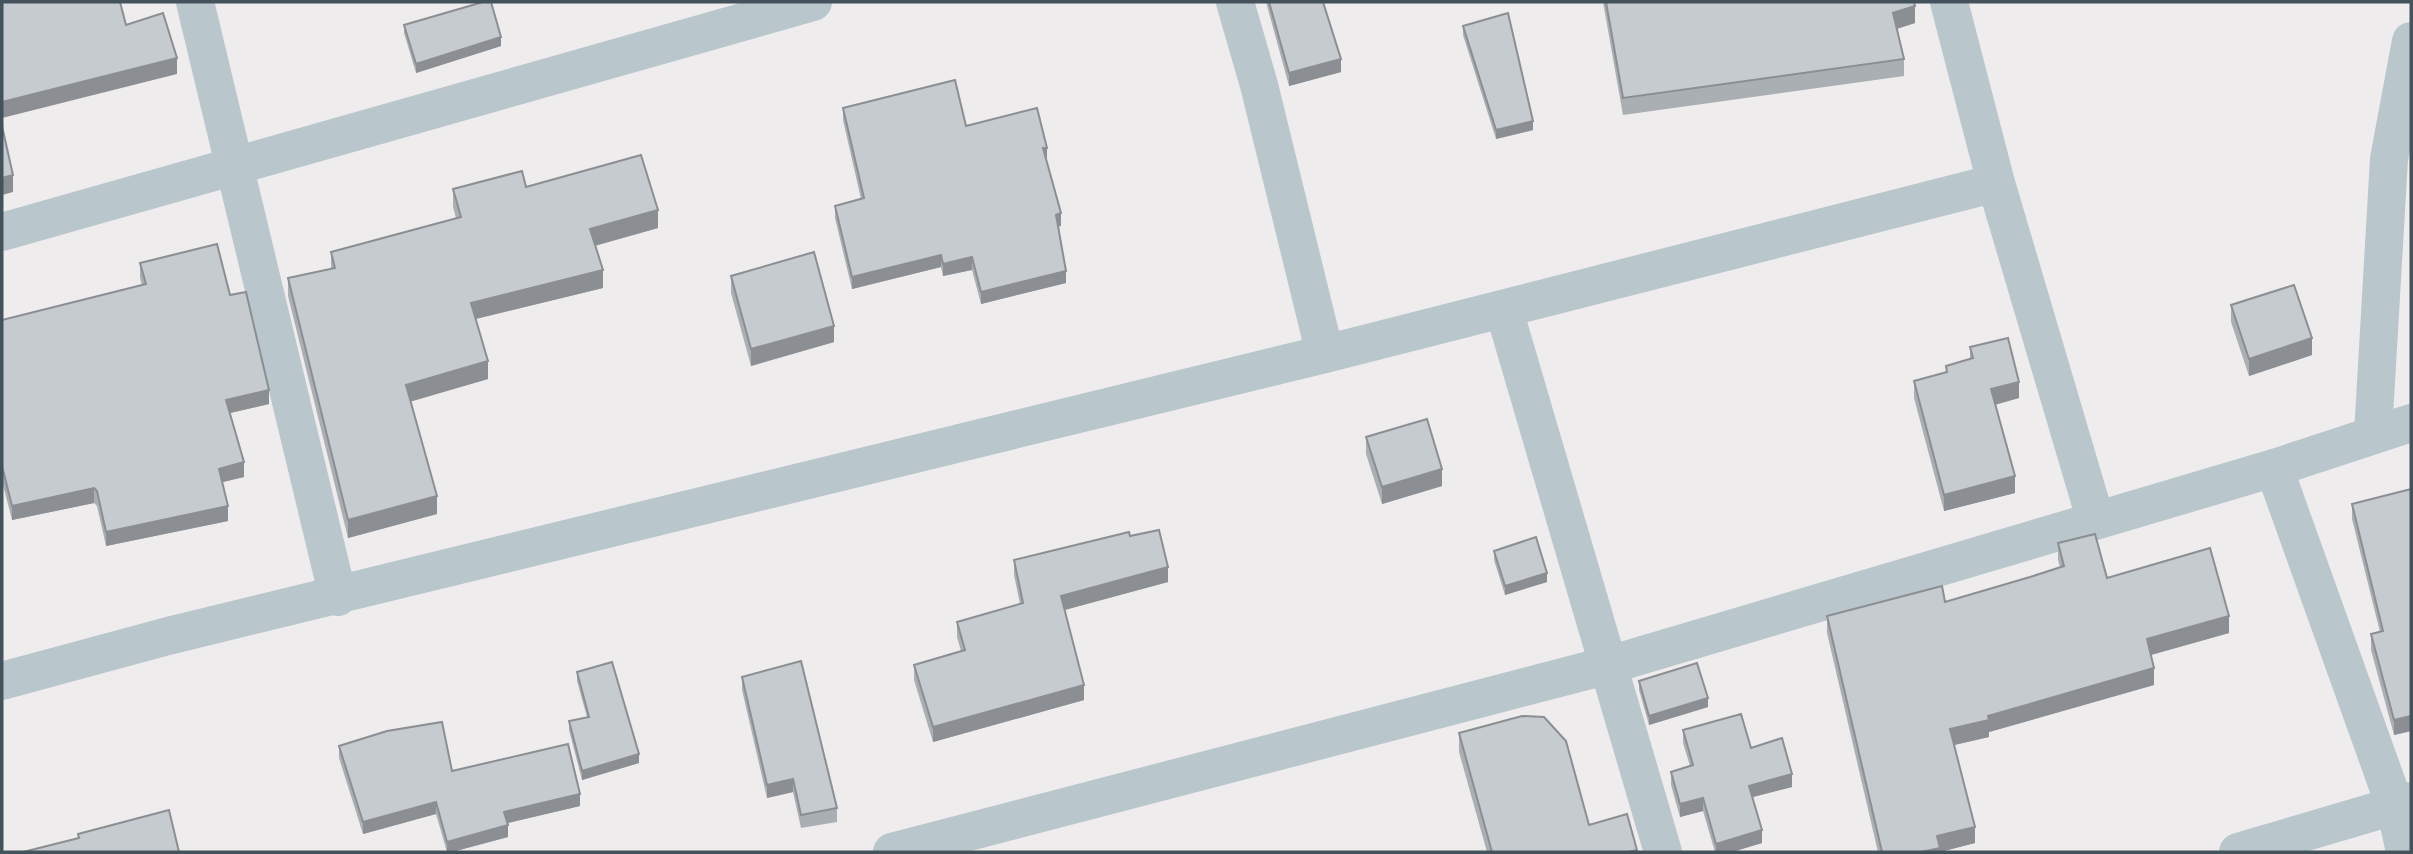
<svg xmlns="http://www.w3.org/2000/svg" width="2413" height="854" font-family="Figtree,sans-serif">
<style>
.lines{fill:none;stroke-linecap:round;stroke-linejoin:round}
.street{stroke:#b9c7cd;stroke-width:38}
.wall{fill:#aaafb3}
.shaded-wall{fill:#8b8e92}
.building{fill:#c6cbd0;stroke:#8b8e92;stroke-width:2}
</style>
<rect width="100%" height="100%" fill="#efeced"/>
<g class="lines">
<path class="street" d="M 195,2 L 338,597
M 1235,2 L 1259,85 L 1325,354
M 1949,2 L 1996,183 L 2095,518
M 2,232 L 813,2
M 1504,310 L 1663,852
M 2373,434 L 2389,159 L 2411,41
M 2274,468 L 2395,806 L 2405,852
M 2,681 L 168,636 L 1325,354 L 1996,183
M 892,852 L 1609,665 L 2274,468 L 2411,423
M 2238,852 L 2411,801"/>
</g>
<path class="wall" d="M 1266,2 L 1323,2 L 1341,72 L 1289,86 Z
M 1603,2 L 1914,2 L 1915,23 L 1897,29 L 1904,59 L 1904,76 L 1623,115 Z
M 404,25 L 501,46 L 416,73 L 404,33 Z
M 1463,26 L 1533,130 L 1496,139 L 1463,35 Z
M 843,108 L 966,126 L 1046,160 L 1061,226 L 1059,226 L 1066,283 L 981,304 L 972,270 L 943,276 L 941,267 L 852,289 L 835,218 L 835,206 L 861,199 L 843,120 Z
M 526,187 L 658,228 L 595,246 L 603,288 L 476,319 L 488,379 L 411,401 L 437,514 L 348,538 L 288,296 L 288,278 L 331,269 L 331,252 L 456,218 L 453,207 L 453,189 Z
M 140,263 L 230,295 L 269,404 L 230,413 L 244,477 L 222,482 L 228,521 L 106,546 L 97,506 L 94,503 L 12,520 L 2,481 L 2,320 L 142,285 L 140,278 Z
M 731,276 L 834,342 L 751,366 L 731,293 Z
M 2231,305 L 2312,355 L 2249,376 L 2231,322 Z
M 1970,347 L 2019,398 L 1996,404 L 2015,493 L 1944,511 L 1914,398 L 1914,381 L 1946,372 L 1946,366 L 1970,359 Z
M 1366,437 L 1442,486 L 1382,504 L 1366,454 Z
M 2411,489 L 2411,731 L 2394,735 L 2371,650 L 2371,634 L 2380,632 L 2352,519 L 2352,504 Z
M 1130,536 L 1168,582 L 1064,610 L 1084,700 L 933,742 L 914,680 L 914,665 L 961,651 L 957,637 L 957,622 L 1020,604 L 1014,575 L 1014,560 Z
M 2058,543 L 2107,578 L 2229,633 L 2151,655 L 2154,685 L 1989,732 L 1989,737 L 1954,745 L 1975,843 L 1940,852 L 1878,852 L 1827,633 L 1827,616 L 1945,602 L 2030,577 L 2060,567 L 2058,560 Z
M 1494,551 L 1547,582 L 1505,595 L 1494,560 Z
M 577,672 L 639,763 L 582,780 L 569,730 L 569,721 L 587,717 L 577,681 Z
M 742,677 L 837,808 L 837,822 L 801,828 L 793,792 L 767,798 L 742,690 Z
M 1639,681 L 1708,707 L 1649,725 L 1639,690 Z
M 1683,730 L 1751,748 L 1792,787 L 1753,797 L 1762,843 L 1732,852 L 1715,852 L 1703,811 L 1680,817 L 1671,785 L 1671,772 L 1690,766 L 1683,743 Z
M 1459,733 L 1589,825 L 1637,852 L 1487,852 L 1459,752 Z
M 339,746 L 452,771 L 580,806 L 507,823 L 508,837 L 452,852 L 447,852 L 436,814 L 363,834 L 339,758 Z"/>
<path class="shaded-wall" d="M 1915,6 L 1915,23 L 1893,30 L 1893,13 Z
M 501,37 L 501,46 L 416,73 L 416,64 Z
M 177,58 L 177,74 L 2,118 L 2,102 Z
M 1341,59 L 1341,72 L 1289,86 L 1289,73 Z
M 1533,121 L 1533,130 L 1496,139 L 1496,130 Z
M 1043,148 L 1047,148 L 1047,160 Z
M 13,175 L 13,192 L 2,195 L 2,178 Z
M 658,210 L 658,228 L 590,247 L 590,229 Z
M 1061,213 L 1061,226 L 1056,227 L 1056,215 Z
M 941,255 L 941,267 L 852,289 L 852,277 Z
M 972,257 L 972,270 L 943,276 L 943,264 Z
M 603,270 L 603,288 L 471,320 L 471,303 Z
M 1066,271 L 1066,283 L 981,304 L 981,292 Z
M 834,326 L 834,342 L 751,366 L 751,349 Z
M 2312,338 L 2312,355 L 2249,376 L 2249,359 Z
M 488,361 L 488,379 L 406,403 L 406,385 Z
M 2019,382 L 2019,398 L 1991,406 L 1991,389 Z
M 269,390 L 269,404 L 226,414 L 226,400 Z
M 244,462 L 244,477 L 219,483 L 219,469 Z
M 1442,469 L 1442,486 L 1382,504 L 1382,487 Z
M 2015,476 L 2015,493 L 1944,511 L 1944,495 Z
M 94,488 L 94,503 L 12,520 L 12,506 Z
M 437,496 L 437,514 L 348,538 L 348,520 Z
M 228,506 L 228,521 L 106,546 L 106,532 Z
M 1168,567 L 1168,582 L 1061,611 L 1061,596 Z
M 1547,573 L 1547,582 L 1505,595 L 1505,586 Z
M 2229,616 L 2229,633 L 2147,656 L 2147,639 Z
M 2154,668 L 2154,685 L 1989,732 L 1989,737 L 1950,746 L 1950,729 L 1988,716 Z
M 1084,685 L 1084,700 L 933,742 L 933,727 Z
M 1708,698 L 1708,707 L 1649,725 L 1649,716 Z
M 2411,716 L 2411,731 L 2394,735 L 2394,720 Z
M 639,754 L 639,763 L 582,780 L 582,771 Z
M 1792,774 L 1792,787 L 1749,798 L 1749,786 Z
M 793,779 L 793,792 L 767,798 L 767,785 Z
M 580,794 L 580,806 L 504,824 L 504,812 Z
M 1703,798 L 1703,811 L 1680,817 L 1680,804 Z
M 436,802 L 436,814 L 363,834 L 363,822 Z
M 508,825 L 508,837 L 452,852 L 447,852 L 447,842 Z
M 1975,827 L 1975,843 L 1940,852 L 1921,852 L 1937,836 Z
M 1762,830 L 1762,843 L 1732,852 L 1716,852 L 1716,844 Z"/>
<path class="building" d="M 2,2 L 120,2 L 126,25 L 163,13 L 177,58 L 2,102 Z
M 483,2 L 491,2 L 501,37 L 416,64 L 404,25 Z
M 1269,2 L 1323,2 L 1341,59 L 1289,73 Z
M 1606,2 L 1914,2 L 1915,6 L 1893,13 L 1904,59 L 1623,98 Z
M 1508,13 L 1533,121 L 1496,130 L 1463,26 Z
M 955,80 L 966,126 L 1037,108 L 1047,148 L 1043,148 L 1061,213 L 1056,215 L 1066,271 L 981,292 L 972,257 L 943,264 L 941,255 L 852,277 L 835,206 L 864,198 L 843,108 Z
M 2,126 L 13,175 L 2,178 Z
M 641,155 L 658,210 L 590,229 L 603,270 L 471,303 L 488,361 L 406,385 L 437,496 L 348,520 L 288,278 L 335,268 L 331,252 L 461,217 L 453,189 L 522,171 L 526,187 Z
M 217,244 L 230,295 L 246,292 L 269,390 L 226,400 L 244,462 L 219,469 L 228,506 L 106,532 L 97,491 L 94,488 L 12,506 L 2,466 L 2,320 L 146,284 L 140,263 Z
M 814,252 L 834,326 L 751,349 L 731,276 Z
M 2294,285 L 2312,338 L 2249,359 L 2231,305 Z
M 2008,338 L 2019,382 L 1991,389 L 2015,476 L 1944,495 L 1914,381 L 1947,372 L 1946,366 L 1973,358 L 1970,347 Z
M 1427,419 L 1442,469 L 1382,487 L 1366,437 Z
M 2411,489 L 2411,716 L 2394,720 L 2371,634 L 2383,631 L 2352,504 Z
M 1159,530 L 1168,567 L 1061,596 L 1084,685 L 933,727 L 914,665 L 965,650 L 957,622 L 1023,603 L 1014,560 L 1129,532 L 1130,536 Z
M 2095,534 L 2107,578 L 2210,548 L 2229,616 L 2147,639 L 2154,668 L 1988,716 L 1989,720 L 1950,729 L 1975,827 L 1937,836 L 1940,848 L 1921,852 L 1882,852 L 1827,616 L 1942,586 L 1945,602 L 2030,577 L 2064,566 L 2058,543 Z
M 1536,537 L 1547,573 L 1505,586 L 1494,551 Z
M 801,661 L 837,808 L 801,815 L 793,779 L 767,785 L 742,677 Z
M 612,662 L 639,754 L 582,771 L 569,721 L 589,717 L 577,672 Z
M 1697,663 L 1708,698 L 1649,716 L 1639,681 Z
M 1741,714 L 1751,748 L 1782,738 L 1792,774 L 1749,786 L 1762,830 L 1716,844 L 1703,798 L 1680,804 L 1671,772 L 1693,765 L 1683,730 Z
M 1522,716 L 1544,717 L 1566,741 L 1589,825 L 1627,814 L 1637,850 L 1628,852 L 1492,852 L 1459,733 Z
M 442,722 L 452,771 L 568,744 L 580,794 L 504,812 L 508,825 L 447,842 L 436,802 L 363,822 L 339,746 L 387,731 Z
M 169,810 L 179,852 L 23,852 L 79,838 L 78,834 Z"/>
<rect width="2413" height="854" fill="none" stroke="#44535b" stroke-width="7"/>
</svg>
